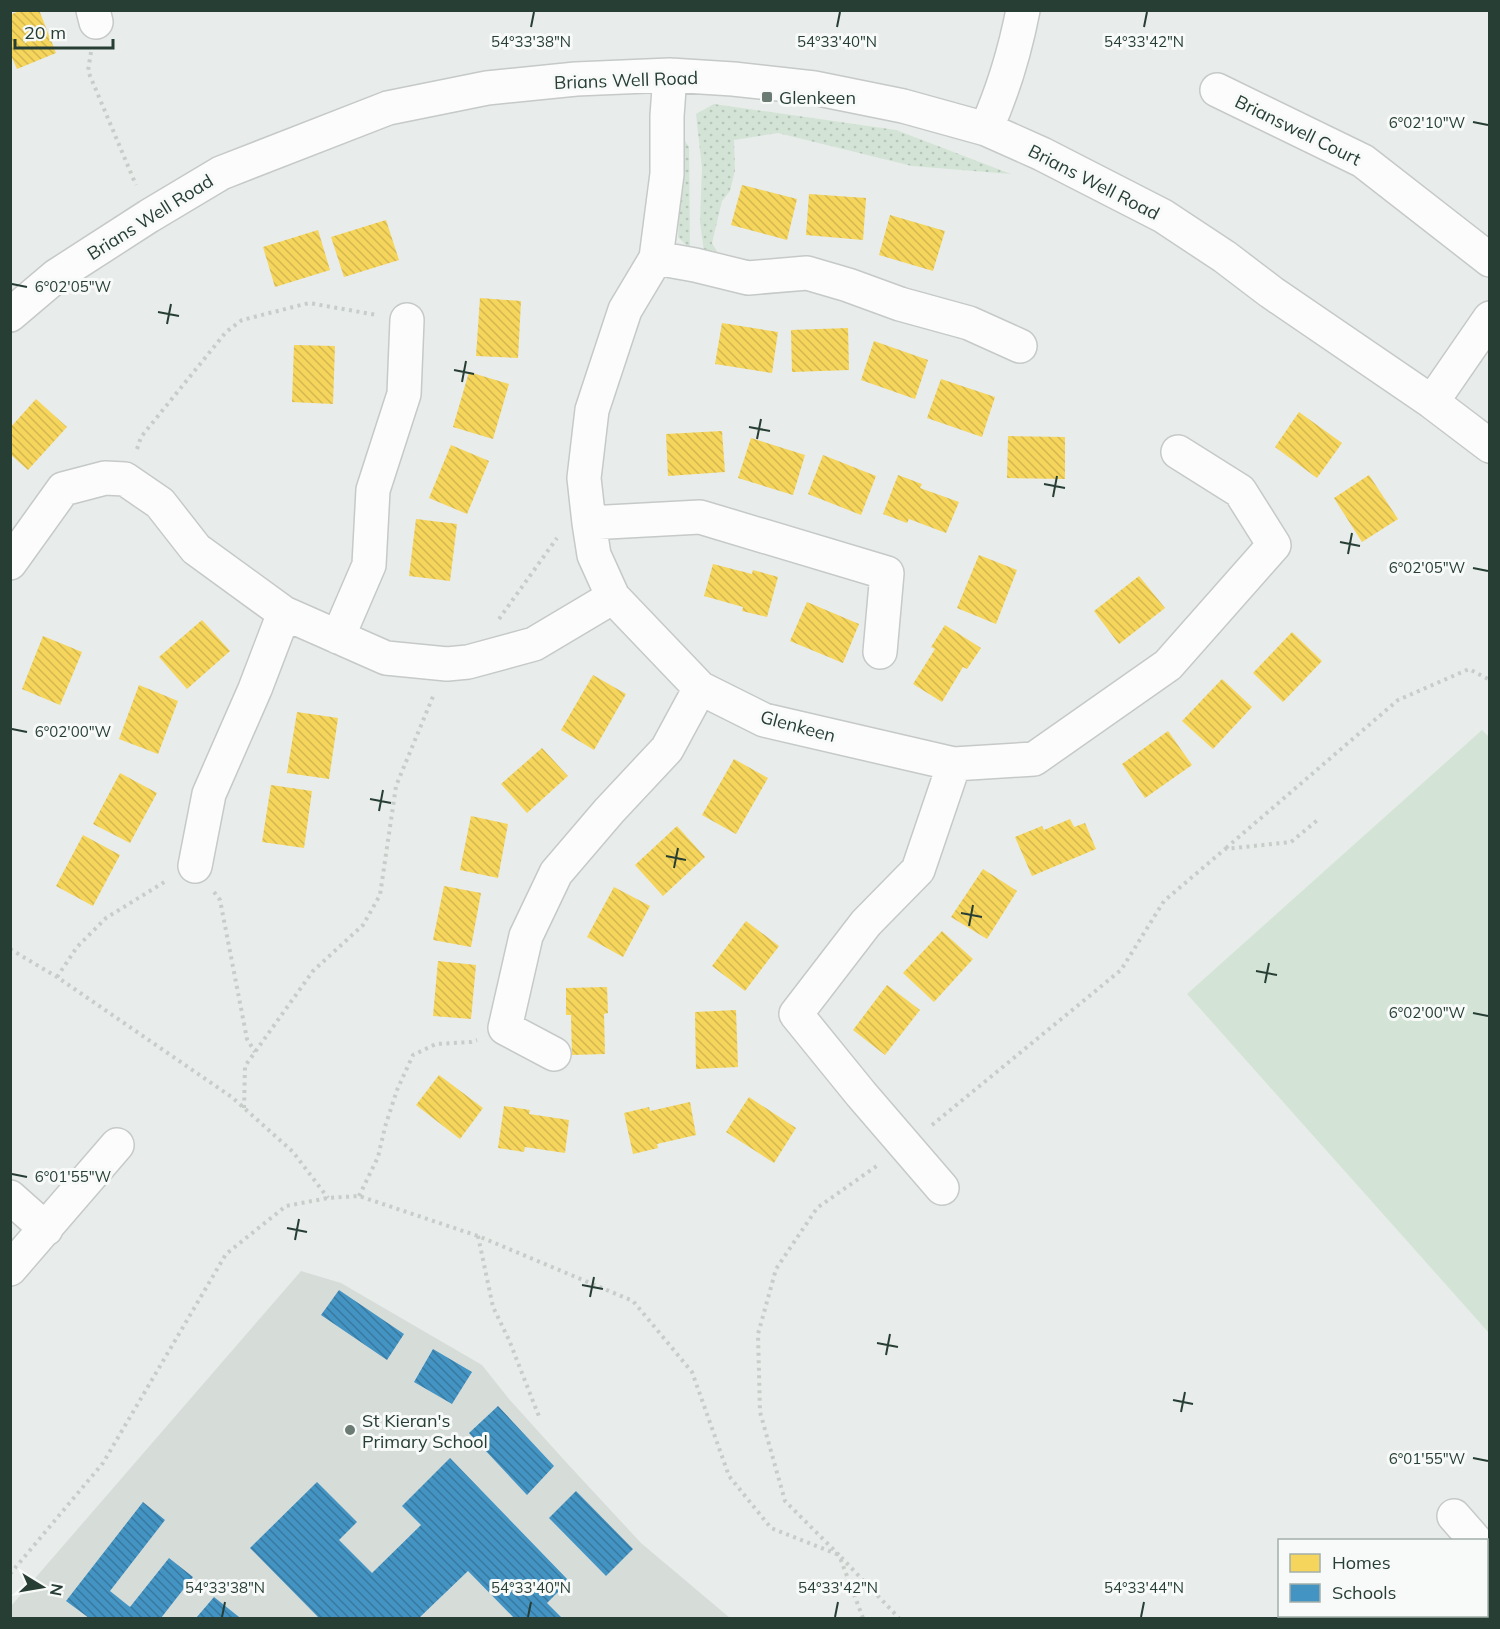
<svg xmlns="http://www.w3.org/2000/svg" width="1500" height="1629" font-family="Mulish,sans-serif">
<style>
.built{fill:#d6ddd9}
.grass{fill:url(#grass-dots)}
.park{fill:#d3e4d6}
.homes{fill:url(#homes-back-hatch)}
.schools{fill:url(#schools-back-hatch)}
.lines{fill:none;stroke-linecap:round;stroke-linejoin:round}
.minor-casing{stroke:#c5c9c7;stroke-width:36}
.path{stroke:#c7ceca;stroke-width:4;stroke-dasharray:3 4.5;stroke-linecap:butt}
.minor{stroke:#fcfcfc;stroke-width:33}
.ticks{fill:none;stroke:#263e34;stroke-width:2}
.poi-dot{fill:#6a7b74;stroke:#f7faf8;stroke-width:2}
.labels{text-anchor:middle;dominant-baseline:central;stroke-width:6;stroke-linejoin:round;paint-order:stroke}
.street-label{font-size:18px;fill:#263e34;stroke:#f7faf8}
.poi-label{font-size:18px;fill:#263e34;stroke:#f7faf8;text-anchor:start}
.ticks-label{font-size:15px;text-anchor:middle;fill:#263e34;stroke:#f7faf8;stroke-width:6;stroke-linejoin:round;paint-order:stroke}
</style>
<defs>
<pattern id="grass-dots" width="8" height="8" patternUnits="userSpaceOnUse" patternTransform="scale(1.5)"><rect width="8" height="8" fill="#d3e4d6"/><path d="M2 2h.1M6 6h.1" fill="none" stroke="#b5c5b8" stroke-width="1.8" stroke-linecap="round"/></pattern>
<pattern id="homes-back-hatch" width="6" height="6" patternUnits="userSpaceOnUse" patternTransform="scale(1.5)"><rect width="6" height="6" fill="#f6d55c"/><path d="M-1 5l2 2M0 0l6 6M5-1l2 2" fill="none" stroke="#d3b851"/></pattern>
<pattern id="schools-back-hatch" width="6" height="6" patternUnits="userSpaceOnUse" patternTransform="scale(1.5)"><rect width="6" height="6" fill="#4393c3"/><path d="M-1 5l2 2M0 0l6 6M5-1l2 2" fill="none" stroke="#38799f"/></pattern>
</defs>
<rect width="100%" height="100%" fill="#e8ecea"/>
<path class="built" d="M 301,1271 L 341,1283 L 482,1365 L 509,1399 L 565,1461 L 641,1543 L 730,1618 L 11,1618 L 11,1606 Z"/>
<path class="grass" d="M 714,104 L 896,130 L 1011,174 L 912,166 L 778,133 L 734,140 L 735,170 L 730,191 L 722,201 L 712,243 L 720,257 L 704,252 L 700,222 L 702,168 L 696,114 Z
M 683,138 L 689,147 L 690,249 L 678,237 Z"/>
<path class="park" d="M 1482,730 L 1490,738 L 1489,1333 L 1187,994 Z"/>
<path class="homes" d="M 21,10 L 39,10 L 56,53 L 17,69 L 10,53 L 10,15 Z
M 742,185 L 797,199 L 787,240 L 731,225 Z
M 809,194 L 866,198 L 863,240 L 806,235 Z
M 890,215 L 945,231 L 933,271 L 879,255 Z
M 386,220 L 399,260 L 344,277 L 331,237 Z
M 318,230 L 330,270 L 275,287 L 263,247 Z
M 480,298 L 521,301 L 518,358 L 476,356 Z
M 722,323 L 778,332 L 772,373 L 715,364 Z
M 848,328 L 849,370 L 792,372 L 791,330 Z
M 874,341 L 928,360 L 915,399 L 861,380 Z
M 294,345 L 335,346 L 333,404 L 292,402 Z
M 469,372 L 509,384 L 493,439 L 453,427 Z
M 941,379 L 995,397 L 982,437 L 927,418 Z
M 36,399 L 67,427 L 28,470 L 10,454 L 10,428 Z
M 1299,412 L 1342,443 L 1317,478 L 1275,447 Z
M 722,431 L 725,472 L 668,476 L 666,434 Z
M 1008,436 L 1065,437 L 1065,479 L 1007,478 Z
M 751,438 L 805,455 L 793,495 L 738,478 Z
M 451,445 L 489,461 L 467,514 L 429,498 Z
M 823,455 L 876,476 L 861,515 L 808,494 Z
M 898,475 L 922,484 L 920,488 L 959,502 L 946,533 L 909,519 L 907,523 L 883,514 Z
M 1369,475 L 1398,519 L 1362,542 L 1334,498 Z
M 416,519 L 457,524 L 450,581 L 409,576 Z
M 979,555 L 1017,570 L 996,624 L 957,608 Z
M 713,564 L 752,574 L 753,570 L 778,577 L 767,617 L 742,611 L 743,607 L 704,596 Z
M 1139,576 L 1165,608 L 1119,644 L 1094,611 Z
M 807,602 L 859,624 L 843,663 L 790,641 Z
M 202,620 L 230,651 L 187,689 L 159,657 Z
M 945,625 L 981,648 L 967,669 L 963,667 L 942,702 L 913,684 L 935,649 L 931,647 Z
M 1292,632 L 1322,661 L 1283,702 L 1253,673 Z
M 43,636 L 82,652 L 60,705 L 22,689 Z
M 593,675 L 626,694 L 594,750 L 561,730 Z
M 1222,679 L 1252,707 L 1213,749 L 1182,721 Z
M 139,685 L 178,701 L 158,754 L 119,739 Z
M 297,712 L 338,718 L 329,779 L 287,773 Z
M 1168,731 L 1192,765 L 1145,798 L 1122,764 Z
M 542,748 L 568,776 L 527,813 L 501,784 Z
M 734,759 L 768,778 L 736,834 L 702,815 Z
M 120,773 L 157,793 L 130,843 L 93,824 Z
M 271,785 L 312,791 L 304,848 L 262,842 Z
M 471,816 L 508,824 L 498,878 L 460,870 Z
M 1070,819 L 1074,827 L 1085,823 L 1096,849 L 1032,876 L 1015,837 L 1042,826 L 1044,830 Z
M 677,826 L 705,857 L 663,896 L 635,865 Z
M 83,835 L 120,855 L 93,906 L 56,886 Z
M 983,869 L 1017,891 L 987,939 L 951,917 Z
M 444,886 L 481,893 L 471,947 L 433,940 Z
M 614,887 L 650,906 L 623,957 L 587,937 Z
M 746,921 L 779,946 L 745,991 L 712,966 Z
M 942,931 L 973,959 L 934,1002 L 903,973 Z
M 438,961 L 476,965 L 471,1019 L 433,1016 Z
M 887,985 L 920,1010 L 885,1055 L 853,1030 Z
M 607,987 L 608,1013 L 604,1014 L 605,1054 L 572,1055 L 571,1015 L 566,1015 L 566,988 Z
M 736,1010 L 738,1067 L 696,1069 L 695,1012 Z
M 439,1075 L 483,1108 L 460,1139 L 416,1105 Z
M 749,1097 L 796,1128 L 774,1163 L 726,1132 Z
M 690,1102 L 696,1135 L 657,1144 L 658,1148 L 633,1154 L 624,1113 L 649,1107 L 650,1111 Z
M 504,1106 L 530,1110 L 529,1114 L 569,1120 L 565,1153 L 525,1147 L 524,1152 L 498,1148 Z"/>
<path class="schools" d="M 339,1290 L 404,1334 L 387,1360 L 321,1315 Z
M 433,1349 L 472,1372 L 452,1404 L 414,1382 Z
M 498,1406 L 554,1466 L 527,1495 L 469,1433 Z
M 450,1458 L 569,1581 L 547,1603 L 562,1618 L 514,1618 L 468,1571 L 419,1618 L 319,1618 L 250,1548 L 317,1482 L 357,1522 L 339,1540 L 372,1573 L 421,1525 L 402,1506 Z
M 576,1491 L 633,1549 L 606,1576 L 549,1518 Z
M 143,1502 L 165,1520 L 110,1591 L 130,1607 L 169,1558 L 193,1577 L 161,1618 L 89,1618 L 66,1601 Z
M 214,1597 L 239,1617 L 237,1618 L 196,1618 Z"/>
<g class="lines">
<defs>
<path id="minor" d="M 93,10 L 96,22
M 670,75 L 667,116 L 667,174 L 656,258 L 625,310 L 592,410 L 584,478 L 589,523 L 594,555 L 613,597 L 700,688 L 764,720 L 954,764 L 1034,759 L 1168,665 L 1274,545 L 1240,491 L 1178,452
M 1217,90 L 1363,161 L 1490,260
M 986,129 C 1003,91 1015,51 1023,10
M 656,258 L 695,265 L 748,278 L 807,273 L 848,285 L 900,304 L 969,323 L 1020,346
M 10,315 L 56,276 L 149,216 L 221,173 L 388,108 L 487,88 L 576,79 L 670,75 L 733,79 L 814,88 L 903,106 L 986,129 L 1042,154 L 1163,216 L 1225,257 L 1271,292 L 1432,402 L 1490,446
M 1432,402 L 1490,318
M 589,523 L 700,517 L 887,573 L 880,652
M 10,563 L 63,489 L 105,478 L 125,479 L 160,503 L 196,549 L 284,613 L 386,658 L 447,664 L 468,662 L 534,644 L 613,597
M 338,637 L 369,565 L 373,490 L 404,394 L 407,320
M 195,866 L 209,794 L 255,689 L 284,613
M 554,1054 L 505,1028 L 526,936 L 556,873 L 609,811 L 667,749 L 700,688
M 942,1188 L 861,1094 L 796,1014 L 866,923 L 918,870 L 954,764
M 10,1197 L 46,1229
M 10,1269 L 117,1145
M 1454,1516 L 1475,1540"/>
</defs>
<use href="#minor" class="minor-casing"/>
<path class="path" d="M 91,52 L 88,71 L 136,185
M 137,449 L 141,437 L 226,332 L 242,320 L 309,303 L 377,315
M 499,619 L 557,538
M 1226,848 L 1398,700 L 1469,669 L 1490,680
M 214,892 L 220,900 L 247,1039 L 255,1052
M 10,949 L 57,977 L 233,1098 L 293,1152 L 328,1198
M 57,977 L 77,947 L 106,918 L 166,881
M 244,1108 L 245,1066 L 313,971 L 363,925 L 380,895 L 396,786 L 434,694
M 932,1125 L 1121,970 L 1164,901 L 1225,849 L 1291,842 L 1320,818
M 359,1196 L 378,1157 L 385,1127 L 397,1090 L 413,1055 L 436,1044 L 471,1042 L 477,1040
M 478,1236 L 493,1307 L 509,1340 L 540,1419
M 10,1574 L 103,1463 L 226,1254 L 286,1206 L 328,1198 L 359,1196 L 478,1236 L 633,1301 L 692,1372 L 729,1476 L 771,1528 L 839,1555 L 899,1618
M 863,1618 L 839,1555 L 785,1501 L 760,1412 L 758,1334 L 776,1269 L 817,1208 L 878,1165"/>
<use href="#minor" class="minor"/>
</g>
<path class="ticks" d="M 531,27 L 534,12M 837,27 L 840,12M 1144,27 L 1147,12M 1473,122 L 1488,125M 12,284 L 27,287M 158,312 L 179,316M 167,324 L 171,304M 454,370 L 474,374M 462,382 L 466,361M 749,427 L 770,431M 757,439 L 761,419M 1044,484 L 1065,488M 1053,497 L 1057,476M 1340,542 L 1360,546M 1348,554 L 1352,533M 1473,568 L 1488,571M 12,729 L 27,732M 370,799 L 391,803M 379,811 L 383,790M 666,856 L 686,860M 674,868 L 678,848M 961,913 L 982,917M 969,926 L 973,905M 1256,971 L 1277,975M 1265,983 L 1269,963M 1473,1013 L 1488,1016M 12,1174 L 27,1177M 287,1228 L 307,1232M 295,1240 L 299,1219M 582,1285 L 603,1289M 590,1297 L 594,1277M 877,1343 L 898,1347M 886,1355 L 890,1334M 1173,1400 L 1193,1404M 1181,1412 L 1185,1392M 1473,1458 L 1488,1461M 222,1617 L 225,1602M 528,1617 L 531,1602M 835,1617 L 838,1602M 1141,1617 L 1144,1602"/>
<g class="poi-dot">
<rect x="761" y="91" width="12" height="12" rx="3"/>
<circle cx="350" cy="1430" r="6"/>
</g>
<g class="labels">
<g class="street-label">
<text transform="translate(626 80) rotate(-2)">Brians Well Road</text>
<text transform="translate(1298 130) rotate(26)">Brianswell Court</text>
<text transform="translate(1094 182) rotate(27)">Brians Well Road</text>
<text transform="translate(150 217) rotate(-32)">Brians Well Road</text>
<text transform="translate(798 726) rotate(15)">Glenkeen</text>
</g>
<g class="poi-label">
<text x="779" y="97">Glenkeen</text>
<text x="362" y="1420">St Kieran's<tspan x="362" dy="21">Primary School</tspan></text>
</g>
</g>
<g class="ticks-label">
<text x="531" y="47">54°33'38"N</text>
<text x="837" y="47">54°33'40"N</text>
<text x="1144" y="47">54°33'42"N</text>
<text x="1427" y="128">6°02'10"W</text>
<text x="73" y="292">6°02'05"W</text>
<text x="1427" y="573">6°02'05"W</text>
<text x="73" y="737">6°02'00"W</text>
<text x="1427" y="1018">6°02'00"W</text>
<text x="73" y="1182">6°01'55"W</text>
<text x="1427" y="1464">6°01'55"W</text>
<text x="225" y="1593">54°33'38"N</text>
<text x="531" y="1593">54°33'40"N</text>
<text x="838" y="1593">54°33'42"N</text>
<text x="1144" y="1593">54°33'44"N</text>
</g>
<rect width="1500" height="1629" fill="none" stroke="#263e34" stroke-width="24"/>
<rect x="1278" y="1539" width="210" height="78" fill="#f7faf8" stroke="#a3afaa" stroke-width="1.5"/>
<rect x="1290" y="1554" width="30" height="18" fill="#f6d55c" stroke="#a3afaa" stroke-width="1.5"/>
<text x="1332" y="1569" font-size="18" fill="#263e34">Homes</text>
<rect x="1290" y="1584" width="30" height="18" fill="#4393c3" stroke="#a3afaa" stroke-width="1.5"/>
<text x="1332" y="1599" font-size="18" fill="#263e34">Schools</text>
<g transform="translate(42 1587) rotate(101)" stroke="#f7faf8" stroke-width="4.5" paint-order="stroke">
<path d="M0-4.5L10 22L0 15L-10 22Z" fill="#263e34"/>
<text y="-9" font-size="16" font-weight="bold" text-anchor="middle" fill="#263e34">N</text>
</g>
<path d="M15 39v9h98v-9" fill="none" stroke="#263e34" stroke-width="3"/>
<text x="24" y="39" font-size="18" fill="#263e34" stroke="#f7faf8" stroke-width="4.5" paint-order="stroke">20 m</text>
</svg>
